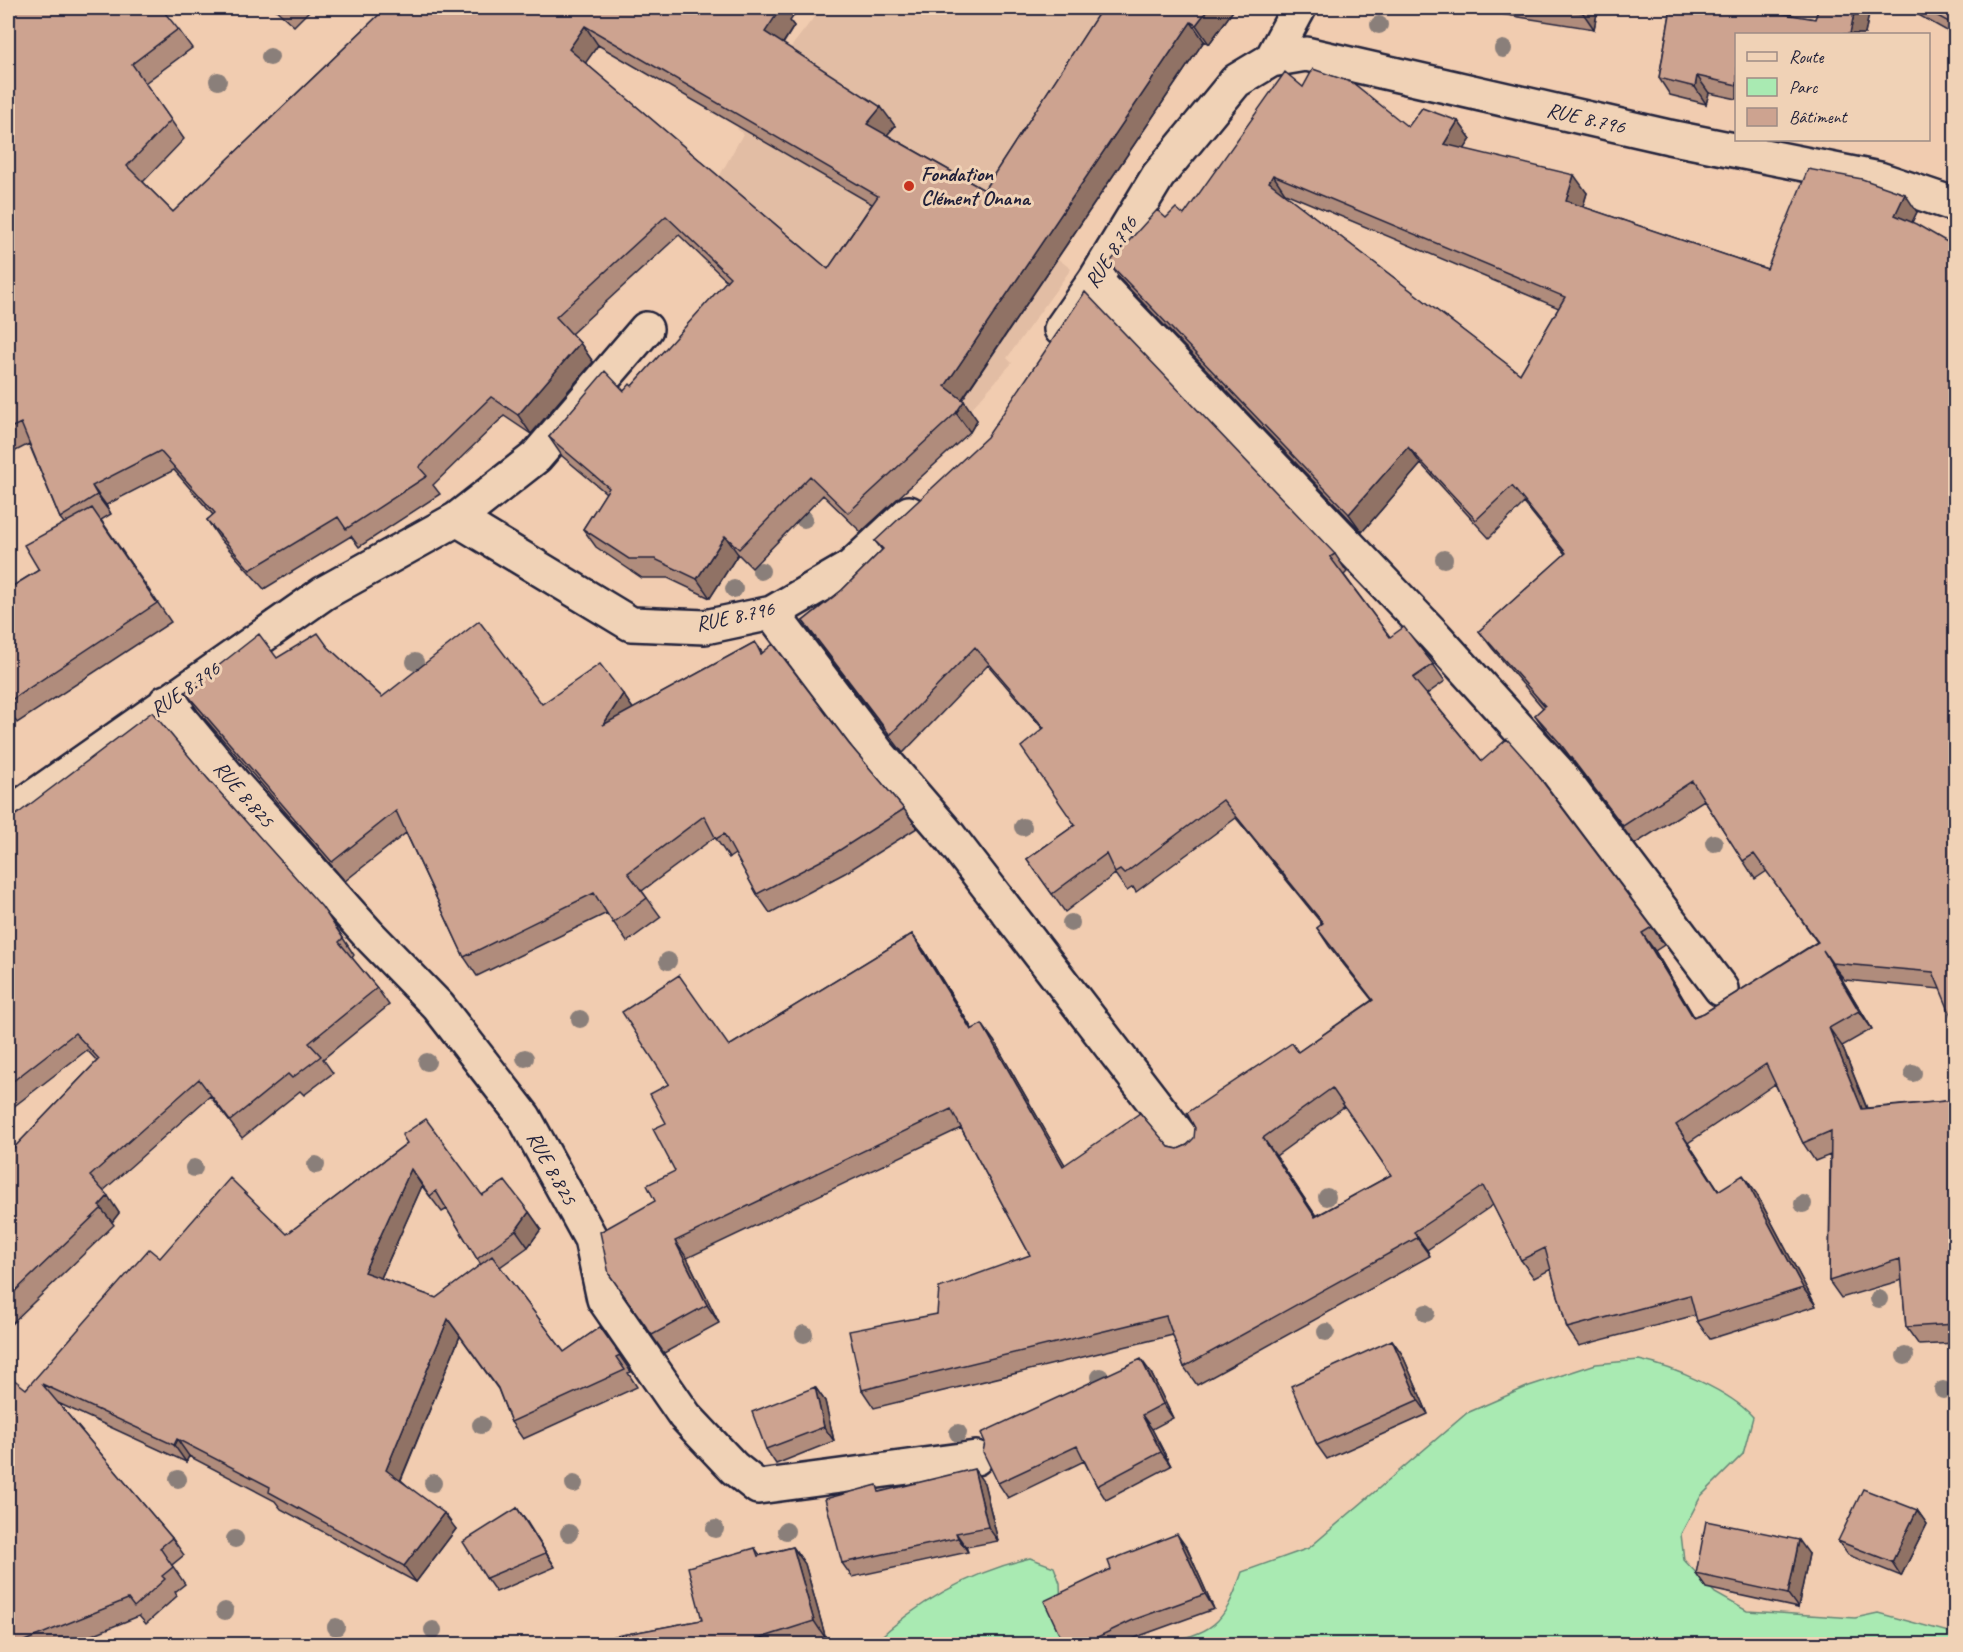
<svg xmlns="http://www.w3.org/2000/svg" width="1963" height="1652" font-family="Caveat,sans-serif">
<style>
.built{fill:#e2bda4}
.green{fill:#a9eab2;stroke:#668676;stroke-width:1.5}
.lines{fill:none;stroke-linecap:round;stroke-linejoin:round}
.street-casing{stroke:#22223b;stroke-width:38}
.street{stroke:#f0d2b6;stroke-width:33}
.tree{fill:#8a7f7a}
.wall{fill:#b08c7c;stroke:#22223b;stroke-width:1.5;fill-rule:evenodd}
.shaded-wall{fill:#907265;stroke:#22223b;stroke-width:1.5}
.building{fill:#cda390;stroke:#22223b;stroke-width:1.5;fill-rule:evenodd}
.poi-dot{fill:#c8321e;stroke:#f0d2b6;stroke-width:2}
.labels{text-anchor:middle;dominant-baseline:central;stroke-width:6;stroke-linejoin:round;paint-order:stroke}
.street-label{font-size:21px;fill:#22223b;stroke:#f0d2b6}
.poi-label{font-size:21px;font-weight:bold;fill:#22223b;stroke:#f0d2b6;text-anchor:start}
</style>
<rect width="100%" height="100%" fill="#f1ccb0"/>
<filter id="ink" filterUnits="userSpaceOnUse"><feTurbulence type="fractalNoise" baseFrequency=".0167" numOctaves="2"/><feDisplacementMap in="SourceGraphic" scale="12" xChannelSelector="R" yChannelSelector="G"/><feConvolveMatrix kernelMatrix="1 2 1 2 8 2 1 2 1" color-interpolation-filters="sRGB"/></filter>
<g filter="url(#ink)">
<path class="built" d="M 821,8 L 1147,8 L 1203,42 L 1057,258 L 1071,269 L 1007,358 L 1012,363 L 920,466 L 684,240 L 743,134 L 737,129 L 785,55 Z"/>
<path class="green" d="M 1639,1360 C 1673,1367 1730,1391 1753,1417 L 1743,1454 L 1701,1496 L 1681,1534 L 1684,1560 L 1715,1593 L 1747,1611 L 1855,1618 L 1878,1613 L 1956,1634 L 1955,1644 L 1158,1644 C 1214,1632 1223,1627 1242,1572 L 1309,1548 L 1467,1413 L 1529,1386 L 1596,1364 Z
M 1030,1558 L 1054,1567 L 1060,1583 L 1062,1631 L 1074,1644 L 873,1644 C 918,1601 969,1573 1030,1558 Z"/>
<g class="lines">
<defs>
<path id="street" d="M 1271,60 L 1299,8
M 1095,280 L 1433,634 L 1557,771 L 1721,989
M 1061,329 L 1095,280 L 1158,176 L 1236,81 L 1271,60 L 1306,54 L 1669,137 L 1879,179 L 1956,205
M 457,519 L 536,457 L 646,329
M 772,613 L 877,752 L 950,837 L 1189,1148
M 166,702 L 234,784 L 368,934 L 438,1006 L 524,1117 L 591,1239 L 604,1299 L 685,1416 L 734,1468 L 758,1487 L 976,1458
M 8,815 L 324,593 L 457,519 L 631,624 L 705,627 L 772,613 L 851,567 L 909,513"/>
</defs>
<use href="#street" class="street-casing"/>
<use href="#street" class="street"/>
</g>
<g class="tree">
<circle cx="1379" cy="25" r="9"/>
<circle cx="1503" cy="49" r="9"/>
<circle cx="270" cy="57" r="9"/>
<circle cx="218" cy="81" r="9"/>
<circle cx="804" cy="519" r="9"/>
<circle cx="1444" cy="559" r="9"/>
<circle cx="761" cy="571" r="9"/>
<circle cx="734" cy="589" r="9"/>
<circle cx="415" cy="662" r="9"/>
<circle cx="1023" cy="827" r="9"/>
<circle cx="1714" cy="843" r="9"/>
<circle cx="1071" cy="923" r="9"/>
<circle cx="668" cy="961" r="9"/>
<circle cx="580" cy="1019" r="9"/>
<circle cx="525" cy="1058" r="9"/>
<circle cx="427" cy="1062" r="9"/>
<circle cx="1913" cy="1073" r="9"/>
<circle cx="316" cy="1165" r="9"/>
<circle cx="194" cy="1168" r="9"/>
<circle cx="1327" cy="1197" r="9"/>
<circle cx="1803" cy="1204" r="9"/>
<circle cx="1879" cy="1299" r="9"/>
<circle cx="1426" cy="1313" r="9"/>
<circle cx="1326" cy="1332" r="9"/>
<circle cx="804" cy="1334" r="9"/>
<circle cx="1905" cy="1356" r="9"/>
<circle cx="1100" cy="1377" r="9"/>
<circle cx="1943" cy="1390" r="9"/>
<circle cx="481" cy="1425" r="9"/>
<circle cx="958" cy="1433" r="9"/>
<circle cx="178" cy="1479" r="9"/>
<circle cx="433" cy="1483" r="9"/>
<circle cx="574" cy="1484" r="9"/>
<circle cx="715" cy="1529" r="9"/>
<circle cx="786" cy="1531" r="9"/>
<circle cx="569" cy="1533" r="9"/>
<circle cx="235" cy="1539" r="9"/>
<circle cx="225" cy="1611" r="9"/>
<circle cx="336" cy="1627" r="9"/>
<circle cx="433" cy="1630" r="9"/>
</g>
<path class="wall" d="M 8,8 L 178,29 L 192,48 L 145,83 L 184,139 L 143,182 L 173,212 L 386,8 L 790,21 L 794,26 L 783,44 L 895,126 L 887,135 L 984,190 L 1101,10 L 1098,8 L 1235,8 L 1209,44 L 1204,41 L 962,400 L 977,420 L 970,432 L 861,532 L 823,495 L 752,568 L 738,554 L 710,598 L 668,578 L 642,578 L 596,547 L 583,529 L 606,493 L 562,456 L 549,437 L 632,386 L 727,281 L 679,235 L 571,334 L 580,343 L 593,362 L 531,434 L 504,416 L 433,485 L 440,494 L 359,547 L 351,536 L 264,589 L 220,539 L 207,520 L 213,515 L 174,470 L 106,505 L 111,514 L 101,520 L 171,622 L 17,723 L 8,709 L 8,589 L 39,570 L 64,523 L 60,518 L 29,444 L 8,455 ZM 598,45 L 872,204 L 828,269 L 585,63 Z
M 274,8 L 312,8 L 294,26 Z
M 1463,8 L 1598,8 L 1594,29 Z
M 1671,8 L 1749,8 L 1815,19 L 1819,8 L 1870,8 L 1865,34 L 1737,34 L 1737,99 L 1709,93 L 1706,104 L 1670,95 L 1659,78 Z
M 1906,8 L 1956,8 L 1956,36 Z
M 1303,87 L 1408,127 L 1458,121 L 1471,139 L 1464,149 L 1587,193 L 1583,207 L 1767,269 L 1917,212 L 1912,222 L 1940,989 L 1845,980 L 1835,968 L 1872,1029 L 1842,1046 L 1867,1108 L 1956,1100 L 1956,1343 L 1919,1345 L 1906,1327 L 1902,1280 L 1841,1298 L 1829,1281 L 1830,1155 L 1815,1161 L 1803,1143 L 1775,1084 L 1688,1143 L 1719,1191 L 1756,1193 L 1816,1306 L 1710,1339 L 1697,1321 L 1696,1315 L 1579,1346 L 1567,1328 L 1551,1269 L 1534,1278 L 1521,1260 L 1493,1205 L 1427,1250 L 1430,1256 L 1197,1385 L 1184,1367 L 1173,1335 L 874,1408 L 862,1390 L 937,1314 L 1030,1255 L 961,1128 L 687,1258 L 719,1323 L 664,1353 L 609,1274 L 675,1171 L 666,1123 L 669,1084 L 729,1046 L 912,934 L 925,952 L 972,1029 L 994,1041 L 1065,1165 L 1169,1147 L 1178,1149 L 1187,1145 L 1298,1052 L 1372,1000 L 1329,946 L 1317,928 L 1322,924 L 1236,818 L 1136,892 L 1133,887 L 1127,891 L 1115,874 L 1065,912 L 1027,859 L 1075,825 L 1043,729 L 988,665 L 903,753 L 815,639 L 803,621 L 842,590 L 882,550 L 875,541 L 1335,554 L 1347,572 L 1344,575 L 1390,637 L 1433,664 L 1445,681 L 1427,694 L 1482,761 L 1652,927 L 1664,945 L 1655,951 L 1694,1017 L 1704,1013 L 1817,942 L 1767,871 L 1755,879 L 1704,800 L 1635,844 L 1572,760 L 1548,733 L 1535,715 L 1543,708 L 1492,648 L 1479,631 L 1565,554 L 1524,503 L 1489,538 L 1421,464 L 1362,532 L 1121,280 L 1109,263 L 1166,218 L 1184,215 ZM 1285,193 L 1559,308 L 1520,374 L 1284,194 ZM 1345,1106 L 1391,1175 L 1316,1216 L 1276,1156 Z
M 755,642 L 762,652 L 849,744 L 904,809 L 917,828 L 845,873 L 770,913 L 757,894 L 735,854 L 729,858 L 715,837 L 642,891 L 661,917 L 627,942 L 607,913 L 477,976 L 464,957 L 406,833 L 345,881 L 198,711 L 185,692 L 277,658 L 328,647 L 382,697 L 542,704 L 623,694 L 633,709 Z
M 208,779 L 334,924 L 354,955 L 352,958 L 377,988 L 389,1005 L 323,1059 L 333,1073 L 304,1095 L 300,1091 L 242,1138 L 210,1096 L 103,1191 L 119,1213 L 112,1222 L 114,1225 L 8,1327 L 8,1154 L 97,1061 L 87,1050 L 8,1111 L 8,821 Z
M 407,1143 L 482,1195 L 529,1212 L 541,1229 L 528,1247 L 500,1267 L 564,1352 L 600,1327 L 631,1372 L 628,1373 L 637,1387 L 523,1439 L 511,1422 L 498,1389 L 460,1336 L 401,1480 L 456,1529 L 416,1582 L 281,1509 L 275,1501 L 189,1456 L 186,1462 L 58,1403 L 172,1538 L 184,1555 L 172,1565 L 185,1584 L 175,1592 L 177,1596 L 146,1624 L 139,1616 L 70,1644 L 13,1644 L 26,1389 L 160,1258 L 287,1234 ZM 422,1186 L 442,1212 L 447,1209 L 481,1265 L 436,1298 L 381,1278 Z
M 1392,1340 L 1402,1354 L 1428,1414 L 1327,1459 L 1317,1445 Z
M 1151,1373 L 1173,1418 L 1152,1429 L 1171,1466 L 1106,1500 L 1097,1486 L 1084,1461 L 1008,1498 L 998,1483 Z
M 815,1387 L 825,1401 L 834,1441 L 776,1464 L 766,1449 Z
M 984,1483 L 998,1541 L 966,1547 L 968,1552 L 852,1577 L 842,1563 L 881,1492 Z
M 517,1508 L 555,1567 L 496,1592 L 486,1578 Z
M 1917,1510 L 1927,1524 L 1901,1576 L 1848,1555 L 1838,1541 Z
M 793,1547 L 805,1564 L 826,1639 L 809,1644 L 574,1644 L 702,1620 L 755,1548 L 760,1555 Z
M 1187,1548 L 1214,1609 L 1142,1635 L 1122,1644 L 1064,1644 Z
M 1809,1554 L 1798,1608 L 1706,1588 L 1696,1574 Z"/>
<path class="shaded-wall" d="M 778,8 L 799,8 L 790,21 L 794,26 L 778,51 L 765,32 Z
M 1209,8 L 1235,8 L 1209,44 L 1196,25 Z
M 1584,8 L 1598,8 L 1594,29 L 1583,13 Z
M 1855,8 L 1870,8 L 1865,34 L 1850,34 Z
M 1191,22 L 1204,41 L 958,405 L 945,386 Z
M 585,26 L 598,45 L 582,68 L 569,49 Z
M 1697,76 L 1709,93 L 1706,104 L 1695,87 Z
M 881,107 L 895,126 L 880,143 L 867,124 Z
M 1458,121 L 1471,139 L 1456,162 L 1444,144 Z
M 1273,175 L 1285,193 L 1281,200 L 1269,182 Z
M 1574,175 L 1587,193 L 1579,219 L 1566,201 Z
M 1905,194 L 1917,212 L 1907,232 L 1895,215 Z
M 580,343 L 593,362 L 531,434 L 518,415 Z
M 964,401 L 977,420 L 970,432 L 956,413 Z
M 1408,447 L 1421,464 L 1362,532 L 1349,514 Z
M 92,486 L 106,505 L 111,514 L 97,495 Z
M 725,536 L 738,554 L 710,598 L 697,579 Z
M 623,694 L 636,713 L 603,725 Z
M 1642,933 L 1655,951 L 1705,1035 L 1693,1017 Z
M 912,934 L 925,952 L 983,1047 L 971,1030 Z
M 1823,950 L 1835,968 L 1872,1029 L 1859,1011 Z
M 982,1024 L 994,1041 L 1076,1184 L 1063,1166 Z
M 1829,1028 L 1842,1046 L 1874,1127 L 1862,1109 Z
M 1676,1125 L 1688,1143 L 1731,1209 L 1718,1191 Z
M 1263,1138 L 1276,1156 L 1328,1234 L 1315,1217 Z
M 411,1169 L 422,1186 L 376,1289 L 364,1272 Z
M 1743,1175 L 1756,1193 L 1816,1306 L 1803,1288 Z
M 108,1196 L 119,1213 L 112,1222 L 99,1206 Z
M 529,1212 L 541,1229 L 528,1247 L 516,1230 Z
M 1414,1232 L 1427,1250 L 1430,1256 L 1417,1238 Z
M 675,1241 L 687,1258 L 719,1323 L 707,1305 Z
M 448,1319 L 460,1336 L 398,1486 L 386,1470 Z
M 1392,1340 L 1402,1354 L 1428,1414 L 1418,1400 Z
M 1141,1359 L 1151,1373 L 1173,1418 L 1163,1404 Z
M 815,1387 L 825,1401 L 834,1441 L 824,1427 Z
M 1142,1415 L 1152,1429 L 1171,1466 L 1161,1452 Z
M 177,1439 L 189,1456 L 186,1462 L 174,1445 Z
M 974,1469 L 984,1483 L 998,1541 L 988,1527 Z
M 517,1508 L 527,1522 L 555,1567 L 546,1553 Z
M 1917,1510 L 1927,1524 L 1901,1576 L 1892,1562 Z
M 444,1513 L 456,1529 L 416,1582 L 404,1566 Z
M 956,1533 L 966,1547 L 968,1552 L 958,1538 Z
M 1177,1534 L 1187,1548 L 1214,1609 L 1205,1594 Z
M 1799,1540 L 1809,1554 L 1798,1608 L 1788,1594 Z
M 793,1547 L 805,1564 L 826,1639 L 814,1621 Z"/>
<path class="building" d="M 8,8 L 161,8 L 178,29 L 132,64 L 171,120 L 127,166 L 173,212 L 386,8 L 781,8 L 765,32 L 881,107 L 867,124 L 984,190 L 1102,8 L 1209,8 L 1196,25 L 1191,22 L 945,386 L 964,401 L 956,413 L 848,513 L 810,476 L 739,549 L 725,536 L 697,579 L 655,559 L 629,559 L 583,529 L 609,488 L 549,437 L 605,371 L 624,391 L 630,384 L 632,386 L 730,277 L 666,216 L 556,317 L 580,343 L 518,415 L 491,397 L 419,467 L 427,476 L 346,529 L 338,517 L 250,570 L 207,520 L 215,513 L 160,451 L 92,486 L 97,495 L 60,518 L 21,423 L 8,429 ZM 585,26 L 878,196 L 828,269 L 569,49 Z
M 1551,8 L 1584,8 L 1583,13 Z
M 1671,8 L 1748,8 L 1815,19 L 1819,8 L 1855,8 L 1850,34 L 1737,34 L 1737,85 L 1697,76 L 1695,87 L 1659,78 Z
M 1923,8 L 1956,8 L 1956,26 Z
M 1313,69 L 1353,83 L 1408,127 L 1422,108 L 1458,121 L 1444,144 L 1574,175 L 1566,201 L 1767,269 L 1808,169 L 1862,179 L 1905,194 L 1895,215 L 1916,224 L 1956,247 L 1956,1027 L 1933,972 L 1832,963 L 1823,950 L 1859,1011 L 1829,1028 L 1862,1109 L 1956,1100 L 1956,1324 L 1906,1327 L 1900,1259 L 1829,1281 L 1831,1131 L 1803,1143 L 1766,1064 L 1676,1125 L 1718,1191 L 1743,1175 L 1803,1288 L 1697,1321 L 1690,1295 L 1567,1328 L 1545,1248 L 1521,1260 L 1483,1186 L 1414,1232 L 1417,1238 L 1184,1367 L 1166,1316 L 862,1390 L 849,1331 L 937,1314 L 939,1288 L 1030,1255 L 951,1109 L 675,1241 L 707,1305 L 652,1335 L 609,1274 L 600,1232 L 655,1201 L 647,1185 L 675,1171 L 653,1129 L 666,1123 L 650,1094 L 669,1084 L 622,1012 L 679,975 L 729,1046 L 912,934 L 971,1030 L 982,1024 L 1063,1166 L 1140,1113 L 1169,1147 L 1178,1149 L 1187,1145 L 1194,1138 L 1195,1128 L 1187,1113 L 1292,1043 L 1298,1052 L 1373,1000 L 1317,928 L 1323,923 L 1223,800 L 1124,874 L 1120,870 L 1115,873 L 1106,854 L 1052,894 L 1027,859 L 1075,825 L 1021,747 L 1044,728 L 975,647 L 890,735 L 803,621 L 842,590 L 883,549 L 875,541 L 987,437 L 1085,292 L 1335,554 L 1330,557 L 1390,637 L 1404,627 L 1433,664 L 1413,678 L 1482,761 L 1507,739 L 1530,765 L 1652,927 L 1642,933 L 1693,1017 L 1704,1013 L 1818,942 L 1754,854 L 1743,861 L 1692,781 L 1623,826 L 1559,742 L 1535,715 L 1545,706 L 1479,631 L 1566,553 L 1512,486 L 1476,520 L 1408,447 L 1349,514 L 1109,263 L 1157,210 L 1166,218 L 1176,208 L 1184,215 L 1285,72 L 1303,87 ZM 1273,175 L 1565,297 L 1520,374 L 1269,182 ZM 1332,1088 L 1391,1175 L 1315,1217 L 1263,1138 Z
M 92,508 L 157,603 L 8,702 L 8,589 L 39,570 L 24,545 Z
M 479,621 L 542,704 L 600,664 L 623,694 L 603,725 L 755,642 L 761,654 L 773,644 L 849,744 L 904,809 L 832,855 L 757,894 L 724,834 L 716,839 L 704,816 L 628,873 L 647,898 L 613,923 L 594,893 L 464,957 L 396,811 L 332,862 L 185,692 L 259,634 L 277,658 L 318,633 L 328,647 L 382,697 Z
M 152,712 L 208,779 L 322,907 L 343,938 L 339,942 L 377,988 L 309,1043 L 321,1056 L 292,1078 L 288,1074 L 230,1121 L 199,1079 L 90,1176 L 108,1196 L 99,1206 L 102,1208 L 8,1298 L 8,1154 L 99,1059 L 75,1033 L 8,1085 L 8,821 Z
M 426,1119 L 482,1195 L 505,1181 L 529,1212 L 516,1230 L 477,1259 L 436,1191 L 430,1196 L 411,1169 L 364,1272 L 436,1298 L 492,1256 L 564,1352 L 600,1327 L 620,1355 L 616,1357 L 625,1370 L 511,1422 L 498,1388 L 448,1319 L 386,1470 L 444,1513 L 404,1566 L 269,1492 L 270,1487 L 177,1439 L 174,1445 L 42,1384 L 172,1538 L 160,1548 L 173,1567 L 162,1576 L 165,1579 L 134,1607 L 128,1599 L 17,1644 L 13,1644 L 8,1631 L 8,1375 L 26,1389 L 149,1249 L 160,1258 L 230,1178 L 287,1234 L 407,1143 L 402,1135 Z
M 1392,1340 L 1418,1400 L 1317,1445 L 1291,1386 Z
M 1141,1359 L 1163,1404 L 1142,1415 L 1161,1452 L 1097,1486 L 1077,1446 L 998,1483 L 983,1452 L 985,1442 L 981,1433 Z
M 815,1387 L 824,1427 L 766,1449 L 752,1412 Z
M 974,1469 L 988,1527 L 956,1533 L 958,1538 L 842,1563 L 825,1499 L 877,1485 L 879,1492 Z
M 1863,1489 L 1917,1510 L 1892,1562 L 1838,1541 Z
M 517,1508 L 546,1553 L 486,1578 L 463,1542 Z
M 1706,1521 L 1799,1540 L 1788,1594 L 1696,1574 Z
M 1177,1534 L 1205,1594 L 1133,1620 L 1083,1644 L 1064,1644 L 1044,1601 L 1111,1569 L 1108,1561 Z
M 793,1547 L 814,1621 L 742,1644 L 574,1644 L 702,1620 L 688,1567 L 755,1548 L 758,1556 Z"/>
</g>
<circle class="poi-dot" cx="909" cy="186" r="6"/>
<g class="labels">
<g class="street-label">
<text transform="translate(1586 118) rotate(13)">RUE 8.796</text>
<text transform="translate(1111 252) rotate(-58)">RUE 8.796</text>
<text transform="translate(735 616) rotate(-12)">RUE 8.796</text>
<text transform="translate(185 689) rotate(-35)">RUE 8.796</text>
<text transform="translate(244 794) rotate(49)">RUE 8.825</text>
<text transform="translate(552 1168) rotate(61)">RUE 8.825</text>
</g>
<g class="poi-label">
<text x="921" y="174">Fondation<tspan x="921" dy="24">Clément Onana</tspan></text>
</g>
</g>
<rect width="1963" height="1652" fill="none" stroke="#f0d2b6" stroke-width="30"/>
<rect x="15" y="15" width="1933" height="1622" fill="none" stroke="#22223b" stroke-width="2" filter="url(#ink)"/>
<rect x="1735" y="33" width="195" height="108" fill="#f0d2b6" stroke="#9e8c85" stroke-width="1.5"/>
<rect x="1747" y="52" width="30" height="9" fill="#f0d2b6" stroke="#9e8c85" stroke-width="1.5"/>
<text x="1789" y="63" font-size="18" fill="#22223b">Route</text>
<rect x="1747" y="78" width="30" height="18" fill="#a9eab2" stroke="#9e8c85" stroke-width="1.5"/>
<text x="1789" y="93" font-size="18" fill="#22223b">Parc</text>
<rect x="1747" y="108" width="30" height="18" fill="#cda390" stroke="#9e8c85" stroke-width="1.5"/>
<text x="1789" y="123" font-size="18" fill="#22223b">Bâtiment</text>
</svg>
